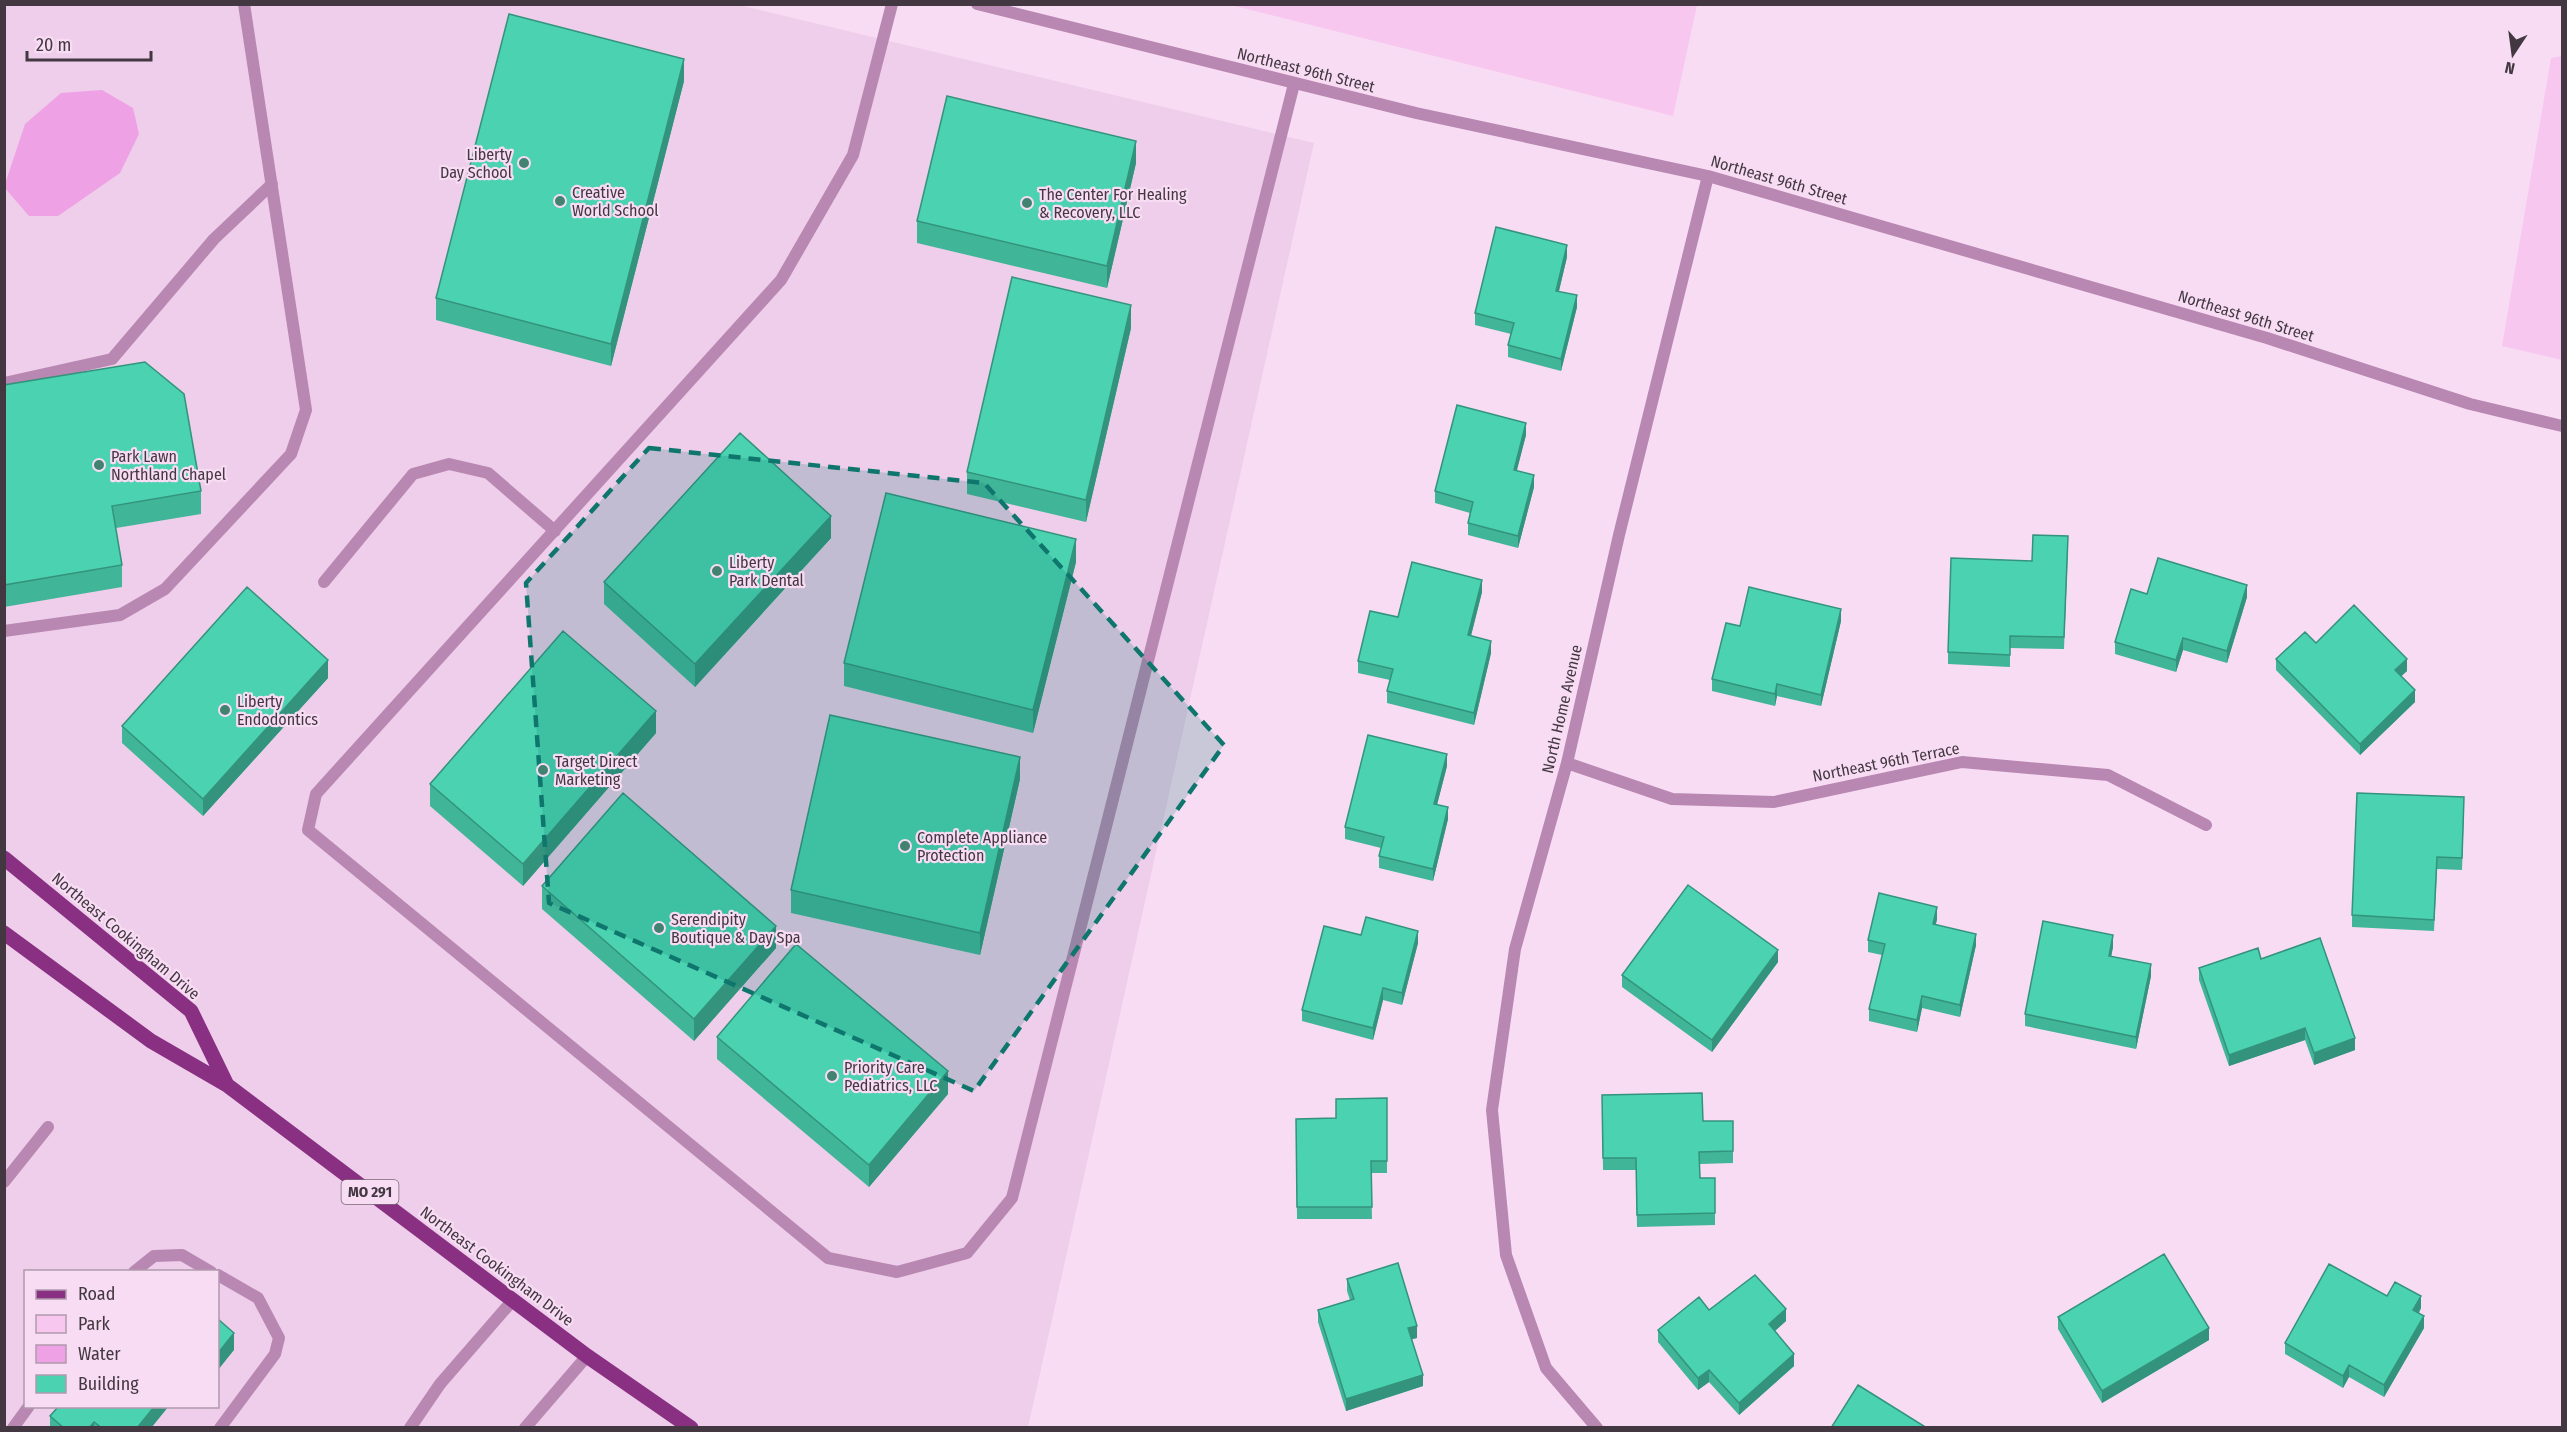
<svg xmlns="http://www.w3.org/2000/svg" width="2567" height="1432" font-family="'Fira Sans Condensed',sans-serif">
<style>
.built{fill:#eeceea;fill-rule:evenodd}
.green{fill:#f7c7f0}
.water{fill:#efa1e5}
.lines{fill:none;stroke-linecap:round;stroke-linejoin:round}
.service{stroke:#b887b2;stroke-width:12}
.minor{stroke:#b887b2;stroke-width:12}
.primary{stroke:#8a3083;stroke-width:15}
.wall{fill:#40b598}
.shaded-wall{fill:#34937c}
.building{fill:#4ad2b1;stroke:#34937c;stroke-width:1.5}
.marked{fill:#0f766e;fill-opacity:0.2;stroke:#0f766e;stroke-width:4.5;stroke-dasharray:12 8;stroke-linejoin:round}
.poi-dot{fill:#418270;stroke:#f8dcf4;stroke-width:2}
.labels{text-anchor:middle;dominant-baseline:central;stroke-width:4.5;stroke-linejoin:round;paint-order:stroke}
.shield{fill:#f8dcf4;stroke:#796977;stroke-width:1.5}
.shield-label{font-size:15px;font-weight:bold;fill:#433841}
.street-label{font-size:16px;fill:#433841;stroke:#f8dcf4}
.poi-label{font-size:16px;fill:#433841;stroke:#f8dcf4;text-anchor:start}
</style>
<rect width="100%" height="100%" fill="#f8dcf4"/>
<path class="built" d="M 8,4 L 739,5 L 1314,143 L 1028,1427 L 5,1428 L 5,7 ZM 26,1272 L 218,1272 L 218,1406 L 26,1406 Z"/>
<path class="green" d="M 1231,5 L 1697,5 L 1673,116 Z
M 2562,56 L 2562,360 L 2502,346 L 2551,58 Z"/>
<path class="water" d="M 102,90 L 133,108 L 139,134 L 120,173 L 58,216 L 29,216 L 4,187 L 25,124 L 61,93 Z"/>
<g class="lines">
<path class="service" d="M 892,4 L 853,155 L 781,280 L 316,794 L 308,830 L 828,1258 L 897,1272 L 967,1253 L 1012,1198 L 1294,84
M 4,383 L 112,359 L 214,239 L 272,184
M 324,582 L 413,474 L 449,464 L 488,473 L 555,531
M 4,631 L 120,615 L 165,589 L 291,454 L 306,410 L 244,4
M 4,1182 L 48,1127
M 134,1272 L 154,1256 L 182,1255 L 211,1272
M 218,1275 L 258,1298 L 279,1338 L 275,1354 L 220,1428
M 13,1428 L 29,1406"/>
<path class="minor" d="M 977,4 L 1416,113 L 1708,176 L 2267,338 L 2470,404 L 2562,426
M 1567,763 L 1672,799 L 1774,802 L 1962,762 L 2108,775 L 2206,825
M 410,1428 L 440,1384 L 513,1300
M 525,1428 L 587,1356
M 1597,1428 L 1546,1368 L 1506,1255 L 1492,1110 L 1515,949 L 1567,763 L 1619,535 L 1708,176"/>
<path class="primary" d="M 4,858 L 191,1011 L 227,1085
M 4,933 L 151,1041 L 227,1085 L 587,1356 L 691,1428"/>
</g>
<path class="wall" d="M 684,81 L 611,366 L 436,320 L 436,298 Z
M 1136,163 L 1107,288 L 917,243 L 917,221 Z
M 1567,257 L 1559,291 L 1577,307 L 1561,371 L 1508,357 L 1508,345 L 1511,334 L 1475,325 L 1475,313 Z
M 1131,328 L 1086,522 L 967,494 L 967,472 Z
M 4,385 L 201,491 L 201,514 L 116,528 L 122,565 L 122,587 L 4,607 Z
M 1526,435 L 1516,471 L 1534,487 L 1518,548 L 1468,535 L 1468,523 L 1470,513 L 1435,503 L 1435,491 Z
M 831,538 L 695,687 L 604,604 L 604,582 Z
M 2068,548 L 2064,649 L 2010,648 L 2010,667 L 1948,664 L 1948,652 L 2032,561 Z
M 1076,562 L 1033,733 L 844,686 L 844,663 Z
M 1482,592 L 1471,636 L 1491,653 L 1474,725 L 1387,703 L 1387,691 L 1390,680 L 1358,673 L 1358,661 L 1398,617 Z
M 2147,594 L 2247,597 L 2227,663 L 2183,650 L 2176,672 L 2115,654 L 2115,642 Z
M 1841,621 L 1821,706 L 1777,696 L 1775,706 L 1712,691 L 1712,679 L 1740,626 Z
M 2316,643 L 2407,671 L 2401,676 L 2415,702 L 2360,755 L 2276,670 L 2276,659 Z
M 328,678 L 203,816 L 122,743 L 122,726 Z
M 656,733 L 523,886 L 430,806 L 430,784 Z
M 1447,766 L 1437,805 L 1448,819 L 1433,881 L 1379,868 L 1379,856 L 1381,848 L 1345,839 L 1345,827 Z
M 1020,779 L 980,955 L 791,913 L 791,890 Z
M 2464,809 L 2462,870 L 2437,869 L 2434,931 L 2352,927 L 2352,915 Z
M 542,886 L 776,948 L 694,1041 L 542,909 Z
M 1937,919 L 1936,924 L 1976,945 L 1960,1017 L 1922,1008 L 1917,1032 L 1869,1021 L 1869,1009 L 1882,955 L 1868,952 L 1868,940 Z
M 1361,935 L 1418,943 L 1402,1005 L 1383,1000 L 1373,1040 L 1302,1021 L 1302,1010 Z
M 2113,947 L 2111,956 L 2151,976 L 2136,1049 L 2025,1026 L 2025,1014 Z
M 2261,959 L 2355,1050 L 2314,1065 L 2305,1040 L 2229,1066 L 2199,980 L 2199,968 Z
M 1778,962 L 1712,1052 L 1622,987 L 1622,975 Z
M 717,1037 L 948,1094 L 869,1187 L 717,1059 Z
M 1602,1095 L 1703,1121 L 1733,1121 L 1733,1163 L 1700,1164 L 1700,1178 L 1715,1178 L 1715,1225 L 1637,1227 L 1636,1170 L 1603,1170 Z
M 1387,1098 L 1387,1173 L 1371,1173 L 1372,1219 L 1297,1219 L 1296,1119 L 1336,1118 Z
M 1347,1279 L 1417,1338 L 1412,1339 L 1423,1386 L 1346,1411 L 1318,1322 L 1318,1310 L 1350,1300 L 1347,1291 Z
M 2387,1296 L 2421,1308 L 2419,1313 L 2424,1328 L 2384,1397 L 2349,1377 L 2343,1388 L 2285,1354 L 2285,1343 Z
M 1709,1310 L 1786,1321 L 1775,1331 L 1794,1366 L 1739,1415 L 1709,1382 L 1698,1390 L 1658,1342 L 1658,1330 Z
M 2058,1317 L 2209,1340 L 2102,1403 L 2058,1329 Z
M 58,1407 L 168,1407 L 151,1428 L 50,1428 L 50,1416 Z"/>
<path class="shaded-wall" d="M 684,59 L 684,81 L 611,366 L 611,344 Z
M 1136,141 L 1136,163 L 1107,288 L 1107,266 Z
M 1567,245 L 1567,257 L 1556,303 L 1556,291 Z
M 1577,295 L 1577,307 L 1561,371 L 1561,359 Z
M 1131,305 L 1131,328 L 1086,522 L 1086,500 Z
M 1526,423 L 1526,435 L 1514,482 L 1514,470 Z
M 1534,475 L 1534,487 L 1518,548 L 1518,536 Z
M 831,516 L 831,538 L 695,687 L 695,664 Z
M 1076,539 L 1076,562 L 1033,733 L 1033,710 Z
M 1482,580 L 1482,592 L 1468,647 L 1468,635 Z
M 2247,585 L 2247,597 L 2227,663 L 2227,651 Z
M 1841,609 L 1841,621 L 1821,706 L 1821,695 Z
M 2183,638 L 2183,650 L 2176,672 L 2176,660 Z
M 1491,641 L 1491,653 L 1474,725 L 1474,713 Z
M 2407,659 L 2407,671 L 2395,682 L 2395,670 Z
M 328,660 L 328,678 L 203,816 L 203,799 Z
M 1777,684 L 1777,696 L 1775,706 L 1775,694 Z
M 2415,690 L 2415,702 L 2360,755 L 2360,744 Z
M 656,711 L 656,733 L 523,886 L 523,864 Z
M 1447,754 L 1447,766 L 1434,816 L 1434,804 Z
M 1020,757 L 1020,779 L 980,955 L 980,933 Z
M 1448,807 L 1448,819 L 1433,881 L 1433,869 Z
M 1937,907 L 1937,919 L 1933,936 L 1933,924 Z
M 776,926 L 776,948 L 694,1041 L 694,1019 Z
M 1418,931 L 1418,943 L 1402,1005 L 1402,993 Z
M 1976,934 L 1976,945 L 1960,1017 L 1960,1005 Z
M 2113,935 L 2113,947 L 2109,968 L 2109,956 Z
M 1778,950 L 1778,962 L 1712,1052 L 1712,1040 Z
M 2151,964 L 2151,976 L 2136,1049 L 2136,1037 Z
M 1383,988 L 1383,1000 L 1373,1040 L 1373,1028 Z
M 1922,996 L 1922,1008 L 1917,1032 L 1917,1020 Z
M 2305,1028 L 2305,1040 L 2229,1066 L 2229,1055 Z
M 2355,1038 L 2355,1050 L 2314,1065 L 2314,1053 Z
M 948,1071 L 948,1094 L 869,1187 L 869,1165 Z
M 2421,1296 L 2421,1308 L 2413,1322 L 2413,1310 Z
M 1786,1309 L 1786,1321 L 1769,1336 L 1769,1324 Z
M 2424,1316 L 2424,1328 L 2384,1397 L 2384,1385 Z
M 1417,1326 L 1417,1338 L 1408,1340 L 1408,1328 Z
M 2209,1328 L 2209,1340 L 2102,1403 L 2102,1391 Z
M 234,1333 L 234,1350 L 218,1370 L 218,1353 Z
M 1794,1354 L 1794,1366 L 1739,1415 L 1739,1403 Z
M 2349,1365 L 2349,1377 L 2343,1388 L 2343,1376 Z
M 1709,1370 L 1709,1382 L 1698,1390 L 1698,1378 Z
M 1423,1375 L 1423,1386 L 1346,1411 L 1346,1399 Z
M 154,1407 L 168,1407 L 151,1428 L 137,1428 Z
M 94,1422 L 94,1428 L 89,1428 Z"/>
<path class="building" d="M 509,14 L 684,59 L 611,344 L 436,298 Z
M 947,96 L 1136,141 L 1107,266 L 917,221 Z
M 1496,227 L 1567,245 L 1556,291 L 1577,295 L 1561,359 L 1508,345 L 1514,323 L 1475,313 Z
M 1012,277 L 1131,305 L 1086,500 L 967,472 Z
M 145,362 L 184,394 L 201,491 L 112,506 L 122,565 L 4,585 L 4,385 Z
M 1457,405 L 1526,423 L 1514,470 L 1534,475 L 1518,536 L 1468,523 L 1473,502 L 1435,491 Z
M 740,433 L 831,516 L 695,664 L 604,582 Z
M 886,493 L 1076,539 L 1033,710 L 844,663 Z
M 2033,535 L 2068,536 L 2064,637 L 2010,636 L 2010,655 L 1948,652 L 1951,558 L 2032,561 Z
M 2158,558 L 2247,585 L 2227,651 L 2183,638 L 2176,660 L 2115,642 L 2131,589 L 2147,594 Z
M 1412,562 L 1482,580 L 1468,635 L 1491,641 L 1474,713 L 1387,691 L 1393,669 L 1358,661 L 1370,611 L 1398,617 Z
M 247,587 L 328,660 L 203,799 L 122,726 Z
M 1749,587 L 1841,609 L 1821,695 L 1777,684 L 1775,694 L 1712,679 L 1726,623 L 1740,626 Z
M 2354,605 L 2407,659 L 2395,670 L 2415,690 L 2360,744 L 2276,659 L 2305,632 L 2316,643 Z
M 563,631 L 656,711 L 523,864 L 430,784 Z
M 830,715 L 1020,757 L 980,933 L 791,890 Z
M 1368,735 L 1447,754 L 1434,804 L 1448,807 L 1433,869 L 1379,856 L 1384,837 L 1345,827 Z
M 623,793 L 776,926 L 694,1019 L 542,886 Z
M 2357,793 L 2464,797 L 2462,858 L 2437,857 L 2434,920 L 2352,915 Z
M 1688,885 L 1778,950 L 1712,1040 L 1622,975 Z
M 1879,893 L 1937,907 L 1933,924 L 1976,934 L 1960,1005 L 1922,996 L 1917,1020 L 1869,1009 L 1885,944 L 1868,940 Z
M 1366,917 L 1418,931 L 1402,993 L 1383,988 L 1373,1028 L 1302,1010 L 1324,926 L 1361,935 Z
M 2043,921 L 2113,935 L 2109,956 L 2151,964 L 2136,1037 L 2025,1014 Z
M 2320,938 L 2355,1038 L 2314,1053 L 2305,1028 L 2229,1055 L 2199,968 L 2258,948 L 2261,959 Z
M 796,944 L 948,1071 L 869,1165 L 717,1037 Z
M 1702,1093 L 1703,1121 L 1733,1121 L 1733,1151 L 1699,1152 L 1700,1178 L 1715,1178 L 1715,1213 L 1637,1215 L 1636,1158 L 1603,1158 L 1602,1095 Z
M 1387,1098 L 1387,1161 L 1371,1161 L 1372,1207 L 1297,1207 L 1296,1119 L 1336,1118 L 1336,1099 Z
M 2164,1254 L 2209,1328 L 2102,1391 L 2058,1317 Z
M 1398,1263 L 1417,1326 L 1408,1328 L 1423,1375 L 1346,1399 L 1318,1310 L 1354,1299 L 1347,1279 Z
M 2329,1264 L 2387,1296 L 2395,1282 L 2421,1296 L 2413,1310 L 2424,1316 L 2384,1385 L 2349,1365 L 2343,1376 L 2285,1343 Z
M 1755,1275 L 1786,1309 L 1769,1324 L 1794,1354 L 1739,1403 L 1709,1370 L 1698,1378 L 1658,1330 L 1699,1297 L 1709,1310 Z
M 218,1319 L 234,1333 L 218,1353 Z
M 1858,1385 L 1927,1428 L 1831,1428 Z
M 58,1407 L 154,1407 L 137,1428 L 102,1428 L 94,1422 L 89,1428 L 64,1428 L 50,1416 Z"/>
<path class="marked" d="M 649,448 L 984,483 L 1224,745 L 974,1091 L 549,903 L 526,583 Z"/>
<g class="poi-dot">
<circle cx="524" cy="163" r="6"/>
<circle cx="560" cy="201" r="6"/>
<circle cx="1027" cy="203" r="6"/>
<circle cx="99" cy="465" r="6"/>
<circle cx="717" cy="571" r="6"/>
<circle cx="225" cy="710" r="6"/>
<circle cx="543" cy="770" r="6"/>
<circle cx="905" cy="846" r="6"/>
<circle cx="659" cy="928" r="6"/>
<circle cx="832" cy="1076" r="6"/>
</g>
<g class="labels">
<rect class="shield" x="341.5" y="1180" width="57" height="24" rx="4.5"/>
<g class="shield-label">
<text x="370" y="1192">MO 291</text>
</g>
<g class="street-label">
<text transform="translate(1306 70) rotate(14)">Northeast 96th Street</text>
<text transform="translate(1779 180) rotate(16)">Northeast 96th Street</text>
<text transform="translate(2246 316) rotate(17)">Northeast 96th Street</text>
<text transform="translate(1562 709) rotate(-77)">North Home Avenue</text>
<text transform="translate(1886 762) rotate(-11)">Northeast 96th Terrace</text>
<text transform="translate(126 936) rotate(40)">Northeast Cookingham Drive</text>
<text transform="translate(497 1266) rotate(37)">Northeast Cookingham Drive</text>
</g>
<g class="poi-label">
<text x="512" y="154" text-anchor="end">Liberty<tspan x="512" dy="18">Day School</tspan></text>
<text x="572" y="192">Creative<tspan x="572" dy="18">World School</tspan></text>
<text x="1039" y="194">The Center For Healing<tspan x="1039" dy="18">&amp; Recovery, LLC</tspan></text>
<text x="111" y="456">Park Lawn<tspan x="111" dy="18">Northland Chapel</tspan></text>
<text x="729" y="562">Liberty<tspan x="729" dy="18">Park Dental</tspan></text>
<text x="237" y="701">Liberty<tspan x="237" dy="18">Endodontics</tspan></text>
<text x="555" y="761">Target Direct<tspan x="555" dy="18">Marketing</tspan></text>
<text x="917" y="837">Complete Appliance<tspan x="917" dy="18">Protection</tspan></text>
<text x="671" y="919">Serendipity<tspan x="671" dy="18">Boutique &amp; Day Spa</tspan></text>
<text x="844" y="1067">Priority Care<tspan x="844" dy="18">Pediatrics, LLC</tspan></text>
</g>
</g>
<rect width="2567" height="1432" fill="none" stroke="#433841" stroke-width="12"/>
<rect x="24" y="1270" width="195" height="138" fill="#f8dcf4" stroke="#b09aac" stroke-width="1.5"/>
<rect x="36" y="1290" width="30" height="9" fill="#8a3083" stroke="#b09aac" stroke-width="1.5"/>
<text x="78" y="1300" font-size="18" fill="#433841">Road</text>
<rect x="36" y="1315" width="30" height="18" fill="#f7c7f0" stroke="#b09aac" stroke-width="1.5"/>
<text x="78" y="1330" font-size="18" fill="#433841">Park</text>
<rect x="36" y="1345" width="30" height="18" fill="#efa1e5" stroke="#b09aac" stroke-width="1.5"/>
<text x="78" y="1360" font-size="18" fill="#433841">Water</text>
<rect x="36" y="1375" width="30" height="18" fill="#4ad2b1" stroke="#b09aac" stroke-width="1.5"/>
<text x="78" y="1390" font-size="18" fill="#433841">Building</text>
<g transform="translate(2513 54) rotate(193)" stroke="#f8dcf4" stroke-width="4.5" paint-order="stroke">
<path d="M0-4.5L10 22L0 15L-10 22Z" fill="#433841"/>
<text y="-9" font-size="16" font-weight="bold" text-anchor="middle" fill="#433841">N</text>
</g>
<path d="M27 51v9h124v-9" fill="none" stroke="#433841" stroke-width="3"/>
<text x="36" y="51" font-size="18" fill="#433841" stroke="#f8dcf4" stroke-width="4.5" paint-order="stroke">20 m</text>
</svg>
